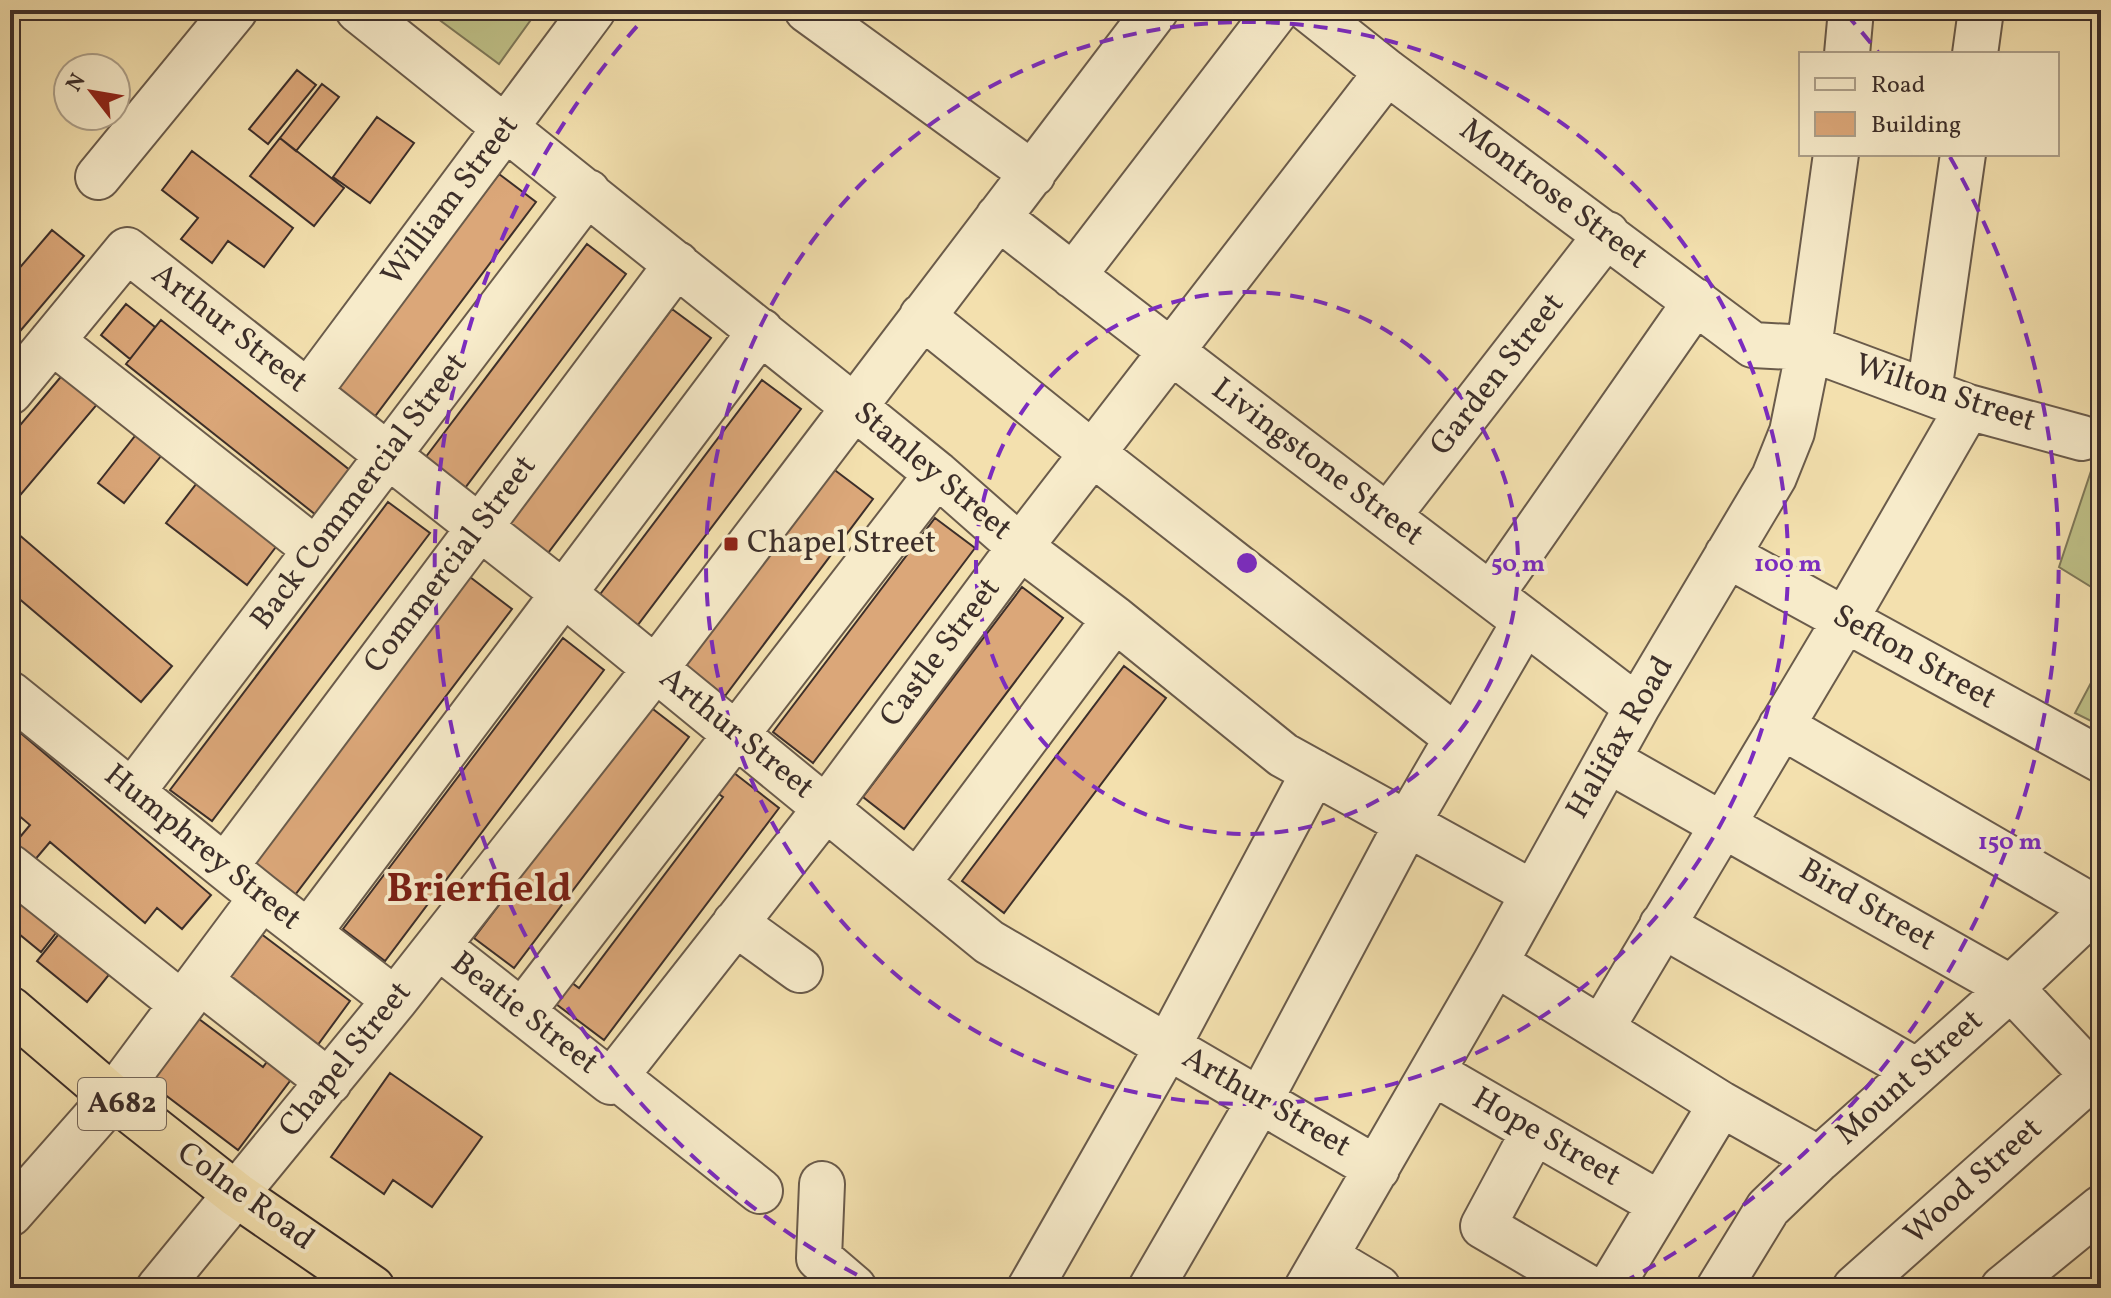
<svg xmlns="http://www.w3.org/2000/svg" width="2111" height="1298" font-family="Vollkorn,serif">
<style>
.green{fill:#bfc188;stroke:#7e7859;stroke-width:2}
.building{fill:#dba779;stroke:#3d2f2a;stroke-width:2}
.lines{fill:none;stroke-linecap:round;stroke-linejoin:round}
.minor-casing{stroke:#6a5b4b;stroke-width:48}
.highway-casing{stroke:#3d2f2a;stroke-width:48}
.minor{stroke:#f7ebca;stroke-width:44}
.highway{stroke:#f3e0ae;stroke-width:44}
.ring{fill:none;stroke:#7b2cbf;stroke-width:4;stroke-dasharray:14 10}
.poi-dot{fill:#8f2418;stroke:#f7ebca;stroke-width:3}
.labels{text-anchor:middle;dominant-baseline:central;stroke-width:8;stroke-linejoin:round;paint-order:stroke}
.shield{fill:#f7ebca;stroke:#75675a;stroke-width:2}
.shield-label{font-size:30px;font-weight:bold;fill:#3d2f2a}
.street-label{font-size:32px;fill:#3d2f2a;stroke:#f7ebca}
.poi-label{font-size:32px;fill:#3d2f2a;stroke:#f7ebca;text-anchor:start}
.district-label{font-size:40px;font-weight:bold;fill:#7a1f14;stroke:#f7ebca}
.centre{fill:#7b2cbf;stroke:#f7ebca;stroke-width:4}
.ring-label{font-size:24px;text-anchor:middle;font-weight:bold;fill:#7b2cbf;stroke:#f7ebca;stroke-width:8;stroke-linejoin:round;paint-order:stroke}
</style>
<rect width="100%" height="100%" fill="#f3e0ae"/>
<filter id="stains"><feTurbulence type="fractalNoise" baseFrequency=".0025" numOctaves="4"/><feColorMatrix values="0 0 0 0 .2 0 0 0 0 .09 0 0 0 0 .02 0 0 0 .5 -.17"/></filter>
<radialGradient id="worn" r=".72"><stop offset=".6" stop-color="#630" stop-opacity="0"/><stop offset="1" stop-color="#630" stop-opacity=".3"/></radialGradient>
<path class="green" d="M 426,10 L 538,10 L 499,64 Z
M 2101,398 L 2101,593 L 2059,567 L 2092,468 Z
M 2101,664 L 2101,726 L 2075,713 Z"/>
<path class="building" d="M 297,70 L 316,85 L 268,144 L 249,129 Z
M 322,84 L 339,97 L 296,151 L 280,138 Z
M 377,117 L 414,143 L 370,203 L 333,177 Z
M 280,138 L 344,188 L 314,226 L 250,176 Z
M 192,151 L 293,228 L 264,267 L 228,241 L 212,263 L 181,239 L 198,218 L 162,190 Z
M 499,174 L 536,202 L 373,419 L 335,391 Z
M 52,230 L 84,256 L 10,343 L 10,279 Z
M 587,244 L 626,274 L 462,492 L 422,462 Z
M 126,304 L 155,327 L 130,359 L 101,335 Z
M 672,309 L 711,338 L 548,553 L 510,524 Z
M 161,320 L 356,475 L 321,519 L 126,364 Z
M 70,366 L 105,395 L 17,499 L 10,494 L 10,437 Z
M 762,380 L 801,409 L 634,630 L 595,601 Z
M 146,422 L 172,442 L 124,503 L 98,483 Z
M 832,468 L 873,499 L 725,696 L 684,664 Z
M 207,470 L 288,531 L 247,585 L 166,523 Z
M 388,502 L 430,533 L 212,821 L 170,790 Z
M 935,518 L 975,548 L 813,763 L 773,732 Z
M 10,527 L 172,666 L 141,702 L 10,591 Z
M 470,577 L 512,609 L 295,895 L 254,864 Z
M 1022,587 L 1063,618 L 904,829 L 863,797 Z
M 563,638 L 604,670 L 385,961 L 343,929 Z
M 1124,666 L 1166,698 L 1004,913 L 962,881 Z
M 649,706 L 689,737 L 514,968 L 474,938 Z
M 10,724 L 211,895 L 182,929 L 157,908 L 145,923 L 50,842 L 28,868 L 10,849 L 30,825 L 10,808 Z
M 729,769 L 779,808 L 604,1040 L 552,1001 L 568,980 L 579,988 L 723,797 L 713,790 Z
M 10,881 L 63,924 L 41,952 L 14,930 L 10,935 Z
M 62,930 L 112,971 L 87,1002 L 37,961 Z
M 256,930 L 350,1001 L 317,1046 L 223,975 Z
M 191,1013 L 263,1067 L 269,1059 L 293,1077 L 238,1150 L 143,1078 Z
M 390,1073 L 482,1137 L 432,1207 L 393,1180 L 384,1194 L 331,1157 Z"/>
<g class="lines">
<defs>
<path id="minor" d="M 358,10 L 853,406 L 937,474 L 1020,547 L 1115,619 L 1283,755 L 1533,893
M 807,10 L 1033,174
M 1309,10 L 1387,72 L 1753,345 L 1809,348 L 1968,407 L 2082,438
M 1847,54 L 1851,10
M 1975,54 L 1981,10
M 98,177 L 235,10
M 998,217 C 1209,383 1424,543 1637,707
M 1073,276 L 1277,10
M 922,316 L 1092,453 L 1457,738
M 52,341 L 316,550
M 309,391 L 593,10
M 10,392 L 127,250 L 563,593 L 989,942 L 1377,1169
M 1929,392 L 1963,154
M 1388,516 L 1607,234
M 1727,555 L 2101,760
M 1491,595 L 1696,301
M 10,694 L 262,897 L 395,1000
M 1781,726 L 2095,908
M 1608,760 L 2011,988 L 2101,1084
M 132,792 L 588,192
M 10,867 L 182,1004
M 225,867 L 677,264
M 918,882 L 1115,619
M 735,923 L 800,970
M 1662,925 L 1917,1071
M 308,933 L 761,331
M 438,946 L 611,1082 L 826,808 L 1020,547 L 1387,72
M 1495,963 L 1721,1104 L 1819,1159 L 2011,988 L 2101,903
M 200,981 L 329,1082
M 522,1012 L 937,474
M 1601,1029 L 1845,620 L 1968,407
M 1432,1072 L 1660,1204
M 615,1076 L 760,1191
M 1534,1131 L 1483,1226 L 1589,1288
M 822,1184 L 819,1258 L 854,1288
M 10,1214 L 113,1097 L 262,897
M 1326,1257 L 1378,1288
M 159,1288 L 395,1000 L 656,668 L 1156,10
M 1030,1288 L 1168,1046 L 1314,772
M 1151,1288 L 1260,1100 L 1407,824 L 1525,621
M 1307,1288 L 1495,963 L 1637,707 L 1774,477 L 1792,432 L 1809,348 L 1836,154
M 1610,1288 L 1721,1104
M 1719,1288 L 1768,1208 L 1819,1159
M 1855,1288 L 2093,1076
M 2003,1288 L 2101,1208"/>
<path id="highway" d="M 10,1009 L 113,1097 L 237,1195 L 372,1288"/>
</defs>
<use href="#minor" class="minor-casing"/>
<use href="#highway" class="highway-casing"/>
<use href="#minor" class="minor"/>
<use href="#highway" class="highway"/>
</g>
<g class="ring">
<circle cx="1247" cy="563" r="271"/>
<circle cx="1247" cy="563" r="541"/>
<path d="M878 1286A812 812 0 0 1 648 14M1846 14A812 812 0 0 1 1878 52M1950 157A812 812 0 0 1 1616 1286"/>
</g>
<rect class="poi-dot" x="723" y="536" width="16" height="16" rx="4"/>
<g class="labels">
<rect class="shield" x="78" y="1078" width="88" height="52" rx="6"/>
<g class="shield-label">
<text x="122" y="1104">A682</text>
</g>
<g class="street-label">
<text transform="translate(1553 195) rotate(37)">Montrose Street</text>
<text transform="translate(451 201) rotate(-53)">William Street</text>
<text transform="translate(229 329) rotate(38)">Arthur Street</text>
<text transform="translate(1498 375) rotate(-52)">Garden Street</text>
<text transform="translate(1945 394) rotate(18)">Wilton Street</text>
<text transform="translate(1317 463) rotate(37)">Livingstone Street</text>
<text transform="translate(932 472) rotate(40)">Stanley Street</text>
<text transform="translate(360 492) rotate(-53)">Back Commercial Street</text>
<text transform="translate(451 565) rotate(-53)">Commercial Street</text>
<text transform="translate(941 653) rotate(-53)">Castle Street</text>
<text transform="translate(1914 658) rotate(29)">Sefton Street</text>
<text transform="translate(736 734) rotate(39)">Arthur Street</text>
<text transform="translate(1621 738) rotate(-60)">Halifax Road</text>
<text transform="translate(202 848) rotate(39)">Humphrey Street</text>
<text transform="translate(1867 906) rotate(30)">Bird Street</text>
<text transform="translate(524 1014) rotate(38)">Beatie Street</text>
<text transform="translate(346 1060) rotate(-51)">Chapel Street</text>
<text transform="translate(1910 1078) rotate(-42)">Mount Street</text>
<text transform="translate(1266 1103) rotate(30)">Arthur Street</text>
<text transform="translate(1546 1138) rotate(30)">Hope Street</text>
<text transform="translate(1974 1182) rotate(-42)">Wood Street</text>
<text transform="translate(245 1197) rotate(36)">Colne Road</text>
</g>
<g class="poi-label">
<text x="747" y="544">Chapel Street</text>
</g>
<g class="district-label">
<text x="479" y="891">Brierfield</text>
</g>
</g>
<circle cx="1247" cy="563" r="12" class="centre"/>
<g class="ring-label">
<text x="1518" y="571">50 m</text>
<text x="1788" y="571">100 m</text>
<text x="2010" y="849">150 m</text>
</g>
<rect width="2111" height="1298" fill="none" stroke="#f3e0ae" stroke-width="40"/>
<rect x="12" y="12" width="2087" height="1274" fill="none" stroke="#3d2f2a" stroke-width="4"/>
<rect x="20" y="20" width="2071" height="1258" fill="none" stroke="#3d2f2a" stroke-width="2"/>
<rect x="1799" y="52" width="260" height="104" fill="#f7ebca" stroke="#ada08a" stroke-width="2"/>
<rect x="1815" y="78" width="40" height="12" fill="#f7ebca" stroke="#ada08a" stroke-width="2"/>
<text x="1871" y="92" font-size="24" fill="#3d2f2a">Road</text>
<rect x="1815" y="112" width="40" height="24" fill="#dba779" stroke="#ada08a" stroke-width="2"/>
<text x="1871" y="132" font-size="24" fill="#3d2f2a">Building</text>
<g transform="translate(92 92) rotate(301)"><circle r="38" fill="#f7ebca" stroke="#ada08a" stroke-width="2"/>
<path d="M0-6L14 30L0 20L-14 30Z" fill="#8f2418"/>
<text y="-12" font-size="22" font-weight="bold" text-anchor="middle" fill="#3d2f2a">N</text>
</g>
<rect width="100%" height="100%" filter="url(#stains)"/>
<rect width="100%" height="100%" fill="url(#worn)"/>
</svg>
